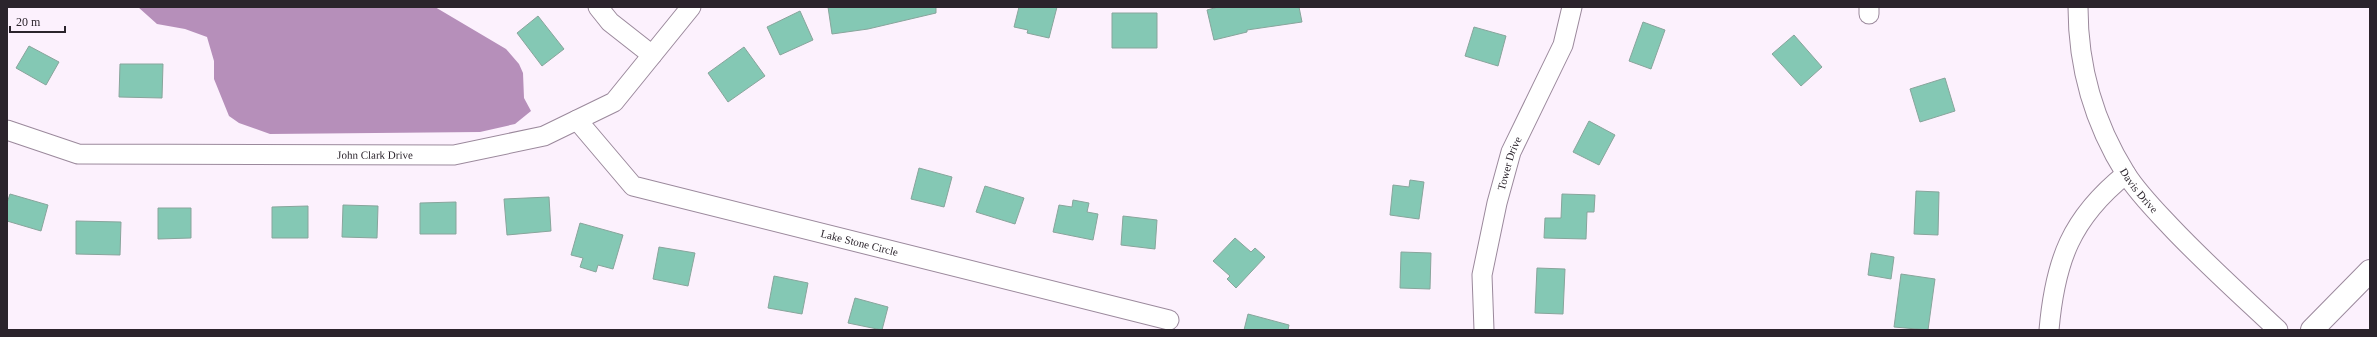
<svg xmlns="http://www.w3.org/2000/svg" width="2377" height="337" font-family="'Times New Roman',serif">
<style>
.water{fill:#b68fba}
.building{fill:#84c8b4;stroke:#88a59c}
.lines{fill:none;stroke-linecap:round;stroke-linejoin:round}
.minor-casing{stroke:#9b899c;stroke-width:21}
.primary-casing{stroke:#9b899c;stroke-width:24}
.minor{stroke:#fff;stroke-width:19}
.primary{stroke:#fff;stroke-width:22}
.labels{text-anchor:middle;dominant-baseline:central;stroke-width:4;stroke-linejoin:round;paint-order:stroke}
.street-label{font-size:11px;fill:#2b242c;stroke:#fcf1fd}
</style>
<rect width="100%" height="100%" fill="#fcf1fd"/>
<path class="water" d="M 138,7 L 435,7 L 506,49 L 519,64 L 523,73 L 524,98 L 531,111 L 515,124 L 480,132 L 270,134 L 239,123 L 229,116 L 214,79 L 214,61 L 207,37 L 185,29 L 157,24 Z"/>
<path class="building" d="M 828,7 L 936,7 L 936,13 L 868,29 L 832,34 Z
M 1019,7 L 1057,7 L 1049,38 L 1027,33 L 1028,30 L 1014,27 Z
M 1218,7 L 1299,7 L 1302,22 L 1247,30 L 1247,32 L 1214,40 L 1207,10 Z
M 800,11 L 813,40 L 780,55 L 767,27 Z
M 1112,13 L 1157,13 L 1157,48 L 1112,48 Z
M 538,16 L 564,49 L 542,66 L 517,33 Z
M 1643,22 L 1665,30 L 1651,69 L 1629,61 Z
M 1474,27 L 1506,36 L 1498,66 L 1465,56 Z
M 1794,35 L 1822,67 L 1801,86 L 1772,54 Z
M 29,46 L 59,62 L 46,85 L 16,68 Z
M 744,47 L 765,76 L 728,102 L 708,73 Z
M 120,64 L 163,64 L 162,98 L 119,97 Z
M 1945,78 L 1955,111 L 1920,122 L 1910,89 Z
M 1589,121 L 1615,135 L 1599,165 L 1573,152 Z
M 919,168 L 952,177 L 944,207 L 911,199 Z
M 1410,180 L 1424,182 L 1419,219 L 1390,215 L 1393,185 L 1409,187 Z
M 985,186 L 1024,198 L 1015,224 L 976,212 Z
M 1916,191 L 1939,192 L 1938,235 L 1914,234 Z
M 10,194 L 48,205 L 41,231 L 7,221 L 7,203 Z
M 1562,194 L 1595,195 L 1594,212 L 1587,212 L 1586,239 L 1544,238 L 1545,218 L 1561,218 Z
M 549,197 L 551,231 L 507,235 L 504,199 Z
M 1073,200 L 1089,203 L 1087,212 L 1098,214 L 1093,240 L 1053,232 L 1059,205 L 1072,207 Z
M 456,202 L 456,234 L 420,234 L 420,203 Z
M 343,205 L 378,206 L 377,238 L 342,237 Z
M 308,206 L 308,238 L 272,238 L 272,207 Z
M 158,208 L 191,208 L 191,238 L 158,239 Z
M 1123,216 L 1157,220 L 1155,249 L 1121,245 Z
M 76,221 L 121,222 L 120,255 L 76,254 Z
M 580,223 L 623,235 L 613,269 L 598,265 L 596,272 L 580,267 L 583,258 L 571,255 Z
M 1235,238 L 1251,252 L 1255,248 L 1265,257 L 1236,288 L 1227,279 L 1230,276 L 1213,261 Z
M 659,247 L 695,253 L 688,286 L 653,279 Z
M 1401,252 L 1431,253 L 1430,289 L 1400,288 Z
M 1871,253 L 1894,257 L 1891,279 L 1868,275 Z
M 1537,268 L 1565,269 L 1563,314 L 1535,313 Z
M 1901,274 L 1935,279 L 1928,330 L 1894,327 Z
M 774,276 L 808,283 L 802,314 L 768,308 Z
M 855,298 L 888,307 L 882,330 L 848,323 Z
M 1248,314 L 1289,325 L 1288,330 L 1244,330 Z"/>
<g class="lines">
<defs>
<g id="minor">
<path d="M 598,7 L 610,22 L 652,55"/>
<path d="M 1869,7 L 1869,14"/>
<path id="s1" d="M 2078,7 C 2078,67 2094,123 2126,174 C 2138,193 2155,210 2171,227 C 2205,263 2242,296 2278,330"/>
<path id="s2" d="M 577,120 L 633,186 L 1169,320"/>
<path id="s3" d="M 7,130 L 78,154 L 454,155 L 544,136 L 614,102 L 691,7"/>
<path id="s4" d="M 1484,330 L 1482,275 L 1497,203 L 1511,152 L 1563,45 L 1572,7"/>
<path d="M 2049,330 C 2055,261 2071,218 2126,174"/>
</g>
<path id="primary" d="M 2312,330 L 2370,271"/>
</defs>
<use href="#minor" class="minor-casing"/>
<use href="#primary" class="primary-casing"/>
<use href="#minor" class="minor"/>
<use href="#primary" class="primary"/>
</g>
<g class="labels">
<g class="street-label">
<text stroke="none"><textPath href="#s3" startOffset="372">John Clark Drive</textPath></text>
<text stroke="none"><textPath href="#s4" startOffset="170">Tower Drive</textPath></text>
<text stroke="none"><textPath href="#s1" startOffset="197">Davis Drive</textPath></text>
<text stroke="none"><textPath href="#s2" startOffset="320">Lake Stone Circle</textPath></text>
</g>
</g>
<rect width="2377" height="337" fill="none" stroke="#2b242c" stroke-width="16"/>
<path d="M10 26v6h55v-6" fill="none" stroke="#2b242c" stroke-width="2"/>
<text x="16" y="26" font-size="12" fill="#2b242c" stroke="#fcf1fd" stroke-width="3" paint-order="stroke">20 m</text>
</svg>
